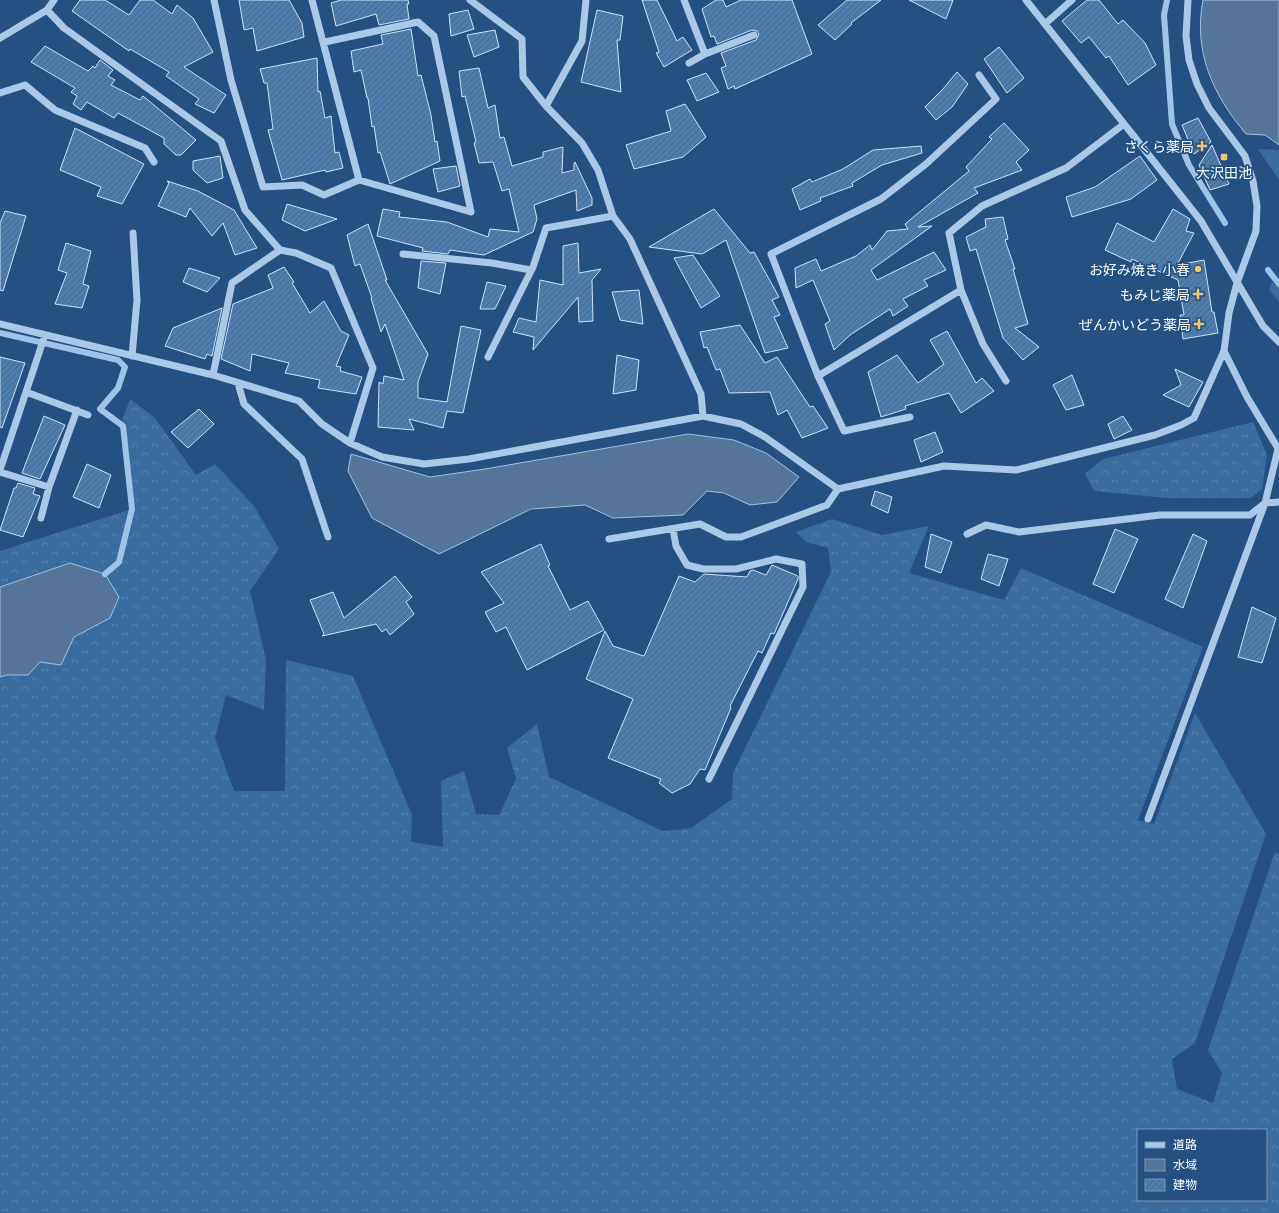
<svg xmlns="http://www.w3.org/2000/svg" width="1279" height="1213" font-family="'Exo 2','Noto Sans JP',sans-serif">
<style>
.green{fill:#386b9e}
.forest{fill:url(#forest-crowns);fill-rule:evenodd}
.water{fill:#567598;stroke:#9fc4e8}
.lines{fill:none;stroke-linecap:round;stroke-linejoin:round}
.stream{stroke:#9fc4e8;stroke-width:6}
.building{fill:url(#building-hatch);stroke:#cee2f5}
.minor{stroke:#abc9e7;stroke-width:7}
.poi-dot{fill:#f1c56f;stroke:#245181;stroke-width:1.5}
.labels{text-anchor:middle;dominant-baseline:central;stroke-width:3.5;stroke-linejoin:round;paint-order:stroke}
.poi-label{font-size:14px;fill:#fff;stroke:#245181;text-anchor:end}
</style>
<defs>
<pattern id="forest-crowns" width="20" height="18" patternUnits="userSpaceOnUse"><rect width="20" height="18" fill="#386b9e"/><path d="M2 6a3 3 0 1 1 6 0M12 15a3 3 0 1 1 6 0" fill="none" stroke="#5681ad"/></pattern>
<pattern id="building-hatch" width="6" height="6" patternUnits="userSpaceOnUse"><rect width="6" height="6" fill="#507dab"/><path d="M-1 1l2-2M0 6l6-6M5 7l2-2" fill="none" stroke="#4e6780"/></pattern>
</defs>
<rect width="100%" height="100%" fill="#245181"/>
<path class="green" d="M 1258,149 L 1279,150 L 1279,180 Z"/>
<path class="forest" d="M 1272,283 L 1279,286 L 1279,302 L 1269,289 Z
M 130,399 L 155,418 L 196,475 L 215,464 L 254,506 L 279,549 L 250,591 L 266,660 L 264,710 L 226,695 L 215,738 L 234,791 L 285,791 L 286,660 L 353,676 L 412,815 L 411,842 L 443,847 L 441,781 L 464,771 L 476,814 L 499,815 L 516,779 L 507,748 L 537,724 L 549,777 L 663,831 L 691,828 L 732,799 L 733,773 L 831,572 L 828,548 L 806,542 L 796,532 L 832,519 L 882,535 L 929,526 L 909,573 L 1004,600 L 1021,568 L 1203,647 L 1138,820 L 1154,824 L 1195,713 L 1266,834 L 1195,1043 L 1172,1059 L 1177,1089 L 1213,1103 L 1222,1073 L 1208,1050 L 1275,852 L 1279,854 L 1279,1213 L 0,1213 L 0,677 L 7,675 L 28,675 L 40,662 L 61,665 L 74,637 L 110,618 L 70,563 L 0,587 L 0,551 L 132,509 L 122,421 ZM 1138,1130 L 1266,1130 L 1266,1200 L 1138,1200 Z
M 1253,422 L 1267,455 L 1262,489 L 1251,498 L 1166,498 L 1094,491 L 1085,474 L 1103,459 Z"/>
<path class="water" d="M 1203,0 L 1279,0 L 1279,145 L 1265,135 L 1246,134 C 1213,95 1193,52 1203,0 Z
M 688,434 L 734,440 L 766,453 L 799,477 L 777,502 L 750,505 L 724,493 L 707,491 L 683,515 L 613,518 L 585,505 L 531,509 L 439,554 L 372,518 L 348,471 L 351,454 L 430,477 L 485,469 Z
M 70,563 L 105,574 L 119,597 L 110,618 L 74,637 L 61,665 L 40,662 L 28,675 L 7,675 L 0,677 L 0,587 Z"/>
<g class="lines">
<path class="stream" d="M 1167,0 L 1164,15 L 1172,124 L 1189,165 L 1225,223
M 1268,270 L 1279,284
M 0,333 L 118,360 L 125,367 L 118,388 L 100,409 L 123,426 L 132,509 L 119,562 L 105,574"/>
</g>
<path class="building" d="M 80,0 L 105,0 L 129,15 L 140,0 L 153,0 L 172,14 L 177,5 L 193,18 L 213,52 L 184,67 L 226,95 L 214,113 L 195,104 L 199,99 L 166,76 L 169,72 L 130,49 L 129,51 L 72,11 Z
M 239,0 L 289,0 L 302,23 L 304,37 L 257,51 L 253,28 L 244,30 Z
M 341,0 L 408,0 L 409,4 L 407,4 L 409,19 L 379,25 L 376,14 L 336,26 L 331,3 Z
M 642,0 L 657,0 L 677,41 L 683,37 L 692,50 L 664,67 L 656,53 L 659,52 Z
M 716,0 L 723,0 L 726,7 L 741,0 L 792,0 L 812,54 L 735,89 L 734,86 L 728,89 L 721,68 L 726,66 L 721,53 L 756,40 L 759,34 L 757,31 L 752,30 L 717,44 L 714,36 L 711,37 L 702,9 Z
M 847,0 L 881,0 L 851,23 L 852,24 L 835,40 L 818,25 Z
M 909,0 L 953,0 L 946,19 Z
M 1087,0 L 1099,0 L 1118,24 L 1123,20 L 1145,43 L 1156,65 L 1128,85 L 1109,56 L 1106,58 L 1089,37 L 1081,43 L 1062,21 Z
M 468,10 L 474,29 L 451,36 L 449,14 Z
M 597,10 L 623,16 L 620,40 L 617,40 L 621,92 L 581,82 Z
M 411,29 L 418,76 L 421,75 L 431,115 L 435,142 L 437,141 L 440,161 L 390,184 L 380,152 L 378,153 L 374,126 L 372,127 L 368,98 L 367,98 L 361,70 L 354,72 L 351,51 L 383,44 L 381,35 Z
M 495,30 L 499,47 L 474,57 L 467,35 Z
M 45,46 L 88,71 L 93,66 L 95,68 L 100,60 L 113,70 L 108,76 L 115,80 L 111,85 L 140,100 L 143,96 L 196,140 L 181,155 L 176,155 L 164,144 L 164,138 L 118,113 L 114,118 L 87,102 L 81,110 L 73,104 L 77,96 L 71,92 L 75,88 L 31,62 Z
M 999,47 L 1024,78 L 1007,93 L 984,59 Z
M 317,58 L 318,92 L 320,91 L 325,118 L 331,116 L 335,153 L 339,152 L 343,168 L 326,172 L 325,170 L 282,180 L 268,130 L 273,129 L 267,83 L 264,83 L 260,69 Z
M 479,68 L 488,108 L 495,105 L 500,138 L 504,137 L 512,166 L 543,157 L 543,152 L 563,147 L 562,173 L 574,170 L 574,163 L 575,162 L 592,198 L 592,205 L 577,211 L 576,190 L 534,205 L 537,219 L 533,232 L 484,255 L 450,250 L 448,254 L 422,251 L 423,248 L 377,236 L 383,209 L 400,212 L 399,217 L 447,222 L 488,237 L 490,229 L 519,232 L 509,189 L 502,191 L 493,162 L 479,163 L 474,143 L 476,142 L 465,96 L 462,97 L 459,71 Z
M 957,72 L 968,84 L 952,107 L 936,120 L 925,107 L 943,89 Z
M 706,73 L 719,92 L 697,101 L 687,80 Z
M 685,104 L 706,137 L 683,157 L 634,169 L 626,145 L 671,131 L 666,111 Z
M 1198,118 L 1211,142 L 1194,154 L 1182,125 Z
M 1004,123 L 1029,150 L 1016,162 L 1022,170 L 974,188 L 978,193 L 918,227 L 932,226 L 871,270 L 877,280 L 934,252 L 946,270 L 924,280 L 928,286 L 903,299 L 908,306 L 893,316 L 890,309 L 850,335 L 834,350 L 825,324 L 830,321 L 813,280 L 796,288 L 795,268 L 816,259 L 821,271 L 856,256 L 870,245 L 872,250 L 887,231 L 908,229 L 905,224 L 969,171 L 966,167 L 992,139 L 989,137 Z
M 75,128 L 144,164 L 122,204 L 97,196 L 101,187 L 60,170 Z
M 1212,145 L 1229,184 L 1210,190 L 1199,165 Z
M 921,146 L 922,153 L 882,165 L 852,183 L 853,186 L 820,198 L 821,201 L 800,210 L 792,189 L 810,179 L 812,182 L 843,169 L 873,150 Z
M 220,156 L 223,178 L 207,183 L 193,170 L 193,161 Z
M 1140,156 L 1157,180 L 1131,199 L 1072,217 L 1066,197 L 1095,187 Z
M 456,166 L 460,186 L 438,192 L 433,169 Z
M 167,181 L 198,191 L 234,210 L 257,248 L 235,255 L 223,223 L 212,236 L 190,208 L 186,217 L 158,206 L 169,183 Z
M 287,204 L 337,219 L 305,231 L 282,220 Z
M 714,209 L 750,253 L 754,252 L 779,297 L 772,300 L 780,315 L 774,317 L 788,348 L 765,353 L 726,240 L 702,254 L 649,247 Z
M 1173,209 L 1190,219 L 1186,231 L 1194,233 L 1177,265 L 1204,260 L 1212,312 L 1214,312 L 1218,333 L 1183,339 L 1180,315 L 1184,315 L 1178,280 L 1132,259 L 1131,262 L 1105,250 L 1117,223 L 1154,242 Z
M 5,211 L 26,216 L 3,291 L 0,290 L 0,223 Z
M 1003,217 L 1008,239 L 1005,240 L 1015,269 L 1013,269 L 1028,324 L 1015,328 L 1039,347 L 1023,360 L 1003,338 L 976,249 L 970,251 L 966,237 L 986,227 L 985,219 Z
M 368,224 L 387,280 L 385,280 L 428,354 L 418,382 L 418,398 L 447,402 L 461,326 L 481,330 L 463,413 L 447,411 L 443,428 L 409,419 L 414,430 L 378,427 L 379,382 L 383,384 L 384,376 L 404,380 L 385,324 L 381,332 L 371,298 L 372,298 L 360,264 L 355,266 L 347,235 Z
M 66,243 L 91,251 L 83,284 L 89,286 L 82,308 L 55,304 L 67,273 L 58,270 Z
M 578,243 L 579,273 L 601,269 L 592,280 L 593,321 L 579,322 L 578,297 L 533,350 L 534,337 L 513,332 L 519,318 L 536,322 L 540,280 L 563,285 L 563,246 Z
M 693,255 L 720,296 L 701,308 L 674,258 Z
M 421,261 L 446,263 L 440,294 L 418,288 Z
M 284,267 L 294,282 L 292,283 L 310,313 L 324,301 L 341,331 L 349,335 L 336,366 L 341,367 L 340,371 L 362,377 L 356,394 L 318,388 L 320,380 L 285,373 L 289,363 L 252,354 L 250,371 L 221,359 L 233,304 L 273,288 L 268,275 Z
M 189,268 L 220,278 L 207,292 L 183,282 Z
M 487,282 L 506,286 L 495,309 L 480,309 Z
M 639,290 L 643,324 L 620,320 L 612,292 Z
M 222,308 L 212,356 L 207,354 L 205,359 L 165,346 L 173,328 Z
M 740,325 L 765,363 L 777,357 L 810,407 L 813,406 L 828,428 L 802,438 L 787,410 L 778,415 L 770,392 L 729,393 L 720,369 L 716,370 L 707,347 L 704,348 L 700,332 Z
M 947,331 L 976,383 L 982,378 L 994,391 L 961,413 L 949,393 L 905,406 L 906,409 L 881,417 L 868,372 L 897,355 L 918,383 L 944,364 L 930,340 Z
M 617,355 L 639,360 L 636,390 L 613,394 Z
M 0,357 L 25,363 L 2,428 L 0,427 Z
M 1175,369 L 1203,382 L 1189,407 L 1163,395 L 1181,385 Z
M 1072,375 L 1084,405 L 1066,410 L 1053,385 Z
M 199,409 L 214,424 L 188,448 L 171,432 Z
M 44,416 L 65,425 L 40,479 L 22,473 Z
M 1123,416 L 1132,430 L 1114,439 L 1108,424 Z
M 935,432 L 943,452 L 921,462 L 914,440 Z
M 87,464 L 111,475 L 99,508 L 73,497 Z
M 18,483 L 35,488 L 33,494 L 40,496 L 23,537 L 0,530 L 14,488 L 16,488 Z
M 875,491 L 892,497 L 888,513 L 871,505 Z
M 1115,529 L 1138,539 L 1114,593 L 1093,584 Z
M 931,534 L 952,542 L 941,573 L 925,567 Z
M 1193,534 L 1207,541 L 1183,608 L 1165,599 Z
M 541,544 L 550,565 L 548,566 L 570,610 L 588,601 L 604,630 L 527,670 L 506,627 L 496,632 L 485,612 L 504,603 L 481,572 Z
M 988,554 L 1008,559 L 999,586 L 981,579 Z
M 772,565 L 798,576 L 798,579 L 774,634 L 771,633 L 762,653 L 758,651 L 730,706 L 731,708 L 705,770 L 700,769 L 690,784 L 672,793 L 659,783 L 661,779 L 608,758 L 633,699 L 586,679 L 605,631 L 613,646 L 644,656 L 679,576 L 695,582 L 704,574 L 747,577 L 750,571 L 753,570 L 766,575 Z
M 395,576 L 412,597 L 406,602 L 414,614 L 390,635 L 386,629 L 382,632 L 376,624 L 322,636 L 324,634 L 310,600 L 333,592 L 344,618 Z
M 1252,607 L 1276,618 L 1262,663 L 1238,657 Z"/>
<g class="lines">
<path class="minor" d="M 214,0 L 231,80 L 263,187 L 302,185 L 324,195 L 359,180 L 471,212 L 434,36 L 418,22 L 325,42
M 312,0 L 359,180
M 470,0 L 522,39 L 523,77 L 546,106 L 582,143 L 598,170 L 613,216 L 630,239 L 701,394 L 703,416
M 684,0 L 705,54 L 754,35
M 1026,0 L 1201,221 L 1263,326 L 1279,342
M 47,10 L 64,28 L 221,141 L 245,210 L 280,250
M 1045,24 L 1072,0
M 0,38 L 47,10 L 54,0
M 689,63 L 705,54
M 0,93 L 25,85 L 55,110 L 145,148 L 154,162
M 546,106 L 582,41 L 586,0
M 403,254 L 492,263 L 531,270
M 961,290 L 818,376 L 771,254 L 881,199 L 926,164 L 996,99 L 979,75
M 0,324 L 213,375 L 299,401 L 322,424 L 350,443 L 382,457 L 424,464 L 469,459 L 703,416 L 741,424 L 765,437 L 838,489
M 1224,351 L 1247,397 L 1279,450
M 132,356 L 137,300 L 133,233
M 488,357 L 533,267 L 546,228 L 613,216
M 213,375 L 232,283 L 280,250 L 296,253 L 331,268 L 373,368 L 350,443
M 818,376 L 844,431 L 910,417
M 1006,381 L 983,344 L 961,290 L 949,233 L 982,206 L 1066,168 L 1124,124
M 238,383 L 244,404 L 302,459 L 328,537
M 26,392 L 88,415
M 0,470 L 45,335
M 0,472 L 49,487
M 41,518 L 49,487 L 77,410
M 673,529 L 676,546 L 687,565 L 703,569 L 736,569 L 776,559 L 802,564 L 803,587 L 709,779
M 967,534 L 986,525 L 1019,532 L 1160,515 L 1250,515 L 1265,503 L 1279,502
M 609,539 L 700,524 L 726,537 L 741,537 L 827,505 L 838,489 L 944,466 L 1016,470 L 1155,435 L 1181,425 L 1194,418 L 1224,351 L 1229,313 L 1237,283 L 1256,231 L 1257,206 L 1253,181 L 1245,156 L 1209,108 L 1197,84 L 1189,60 L 1186,36 L 1188,0
M 1148,819 L 1265,503 L 1278,449"/>
</g>
<g class="poi-dot">
<path d="M1200 140h4v4h4v4h-4v4h-4v-4h-4v-4h4z"/>
<rect x="1220" y="153" width="8" height="8" rx="2"/>
<circle cx="1198" cy="269" r="4"/>
<path d="M1196 288h4v4h4v4h-4v4h-4v-4h-4v-4h4z"/>
<path d="M1197 318h4v4h4v4h-4v4h-4v-4h-4v-4h4z"/>
</g>
<g class="labels">
<g class="poi-label">
<text x="1194" y="146">さくら薬局</text>
<text x="1224" y="172" text-anchor="middle">大沢田池</text>
<text x="1190" y="269">お好み焼き 小春</text>
<text x="1190" y="294">もみじ薬局</text>
<text x="1191" y="324">ぜんかいどう薬局</text>
</g>
</g>
<rect x="1137" y="1129" width="130" height="72" fill="#245181" stroke="#7c97b3"/>
<rect x="1145" y="1142" width="20" height="6" fill="#abc9e7" stroke="#7c97b3"/>
<text x="1173" y="1149" font-size="12" fill="#ffffff">道路</text>
<rect x="1145" y="1159" width="20" height="12" fill="#567598" stroke="#7c97b3"/>
<text x="1173" y="1169" font-size="12" fill="#ffffff">水域</text>
<rect x="1145" y="1179" width="20" height="12" fill="url(#building-hatch)" stroke="#7c97b3"/>
<text x="1173" y="1189" font-size="12" fill="#ffffff">建物</text>
</svg>
